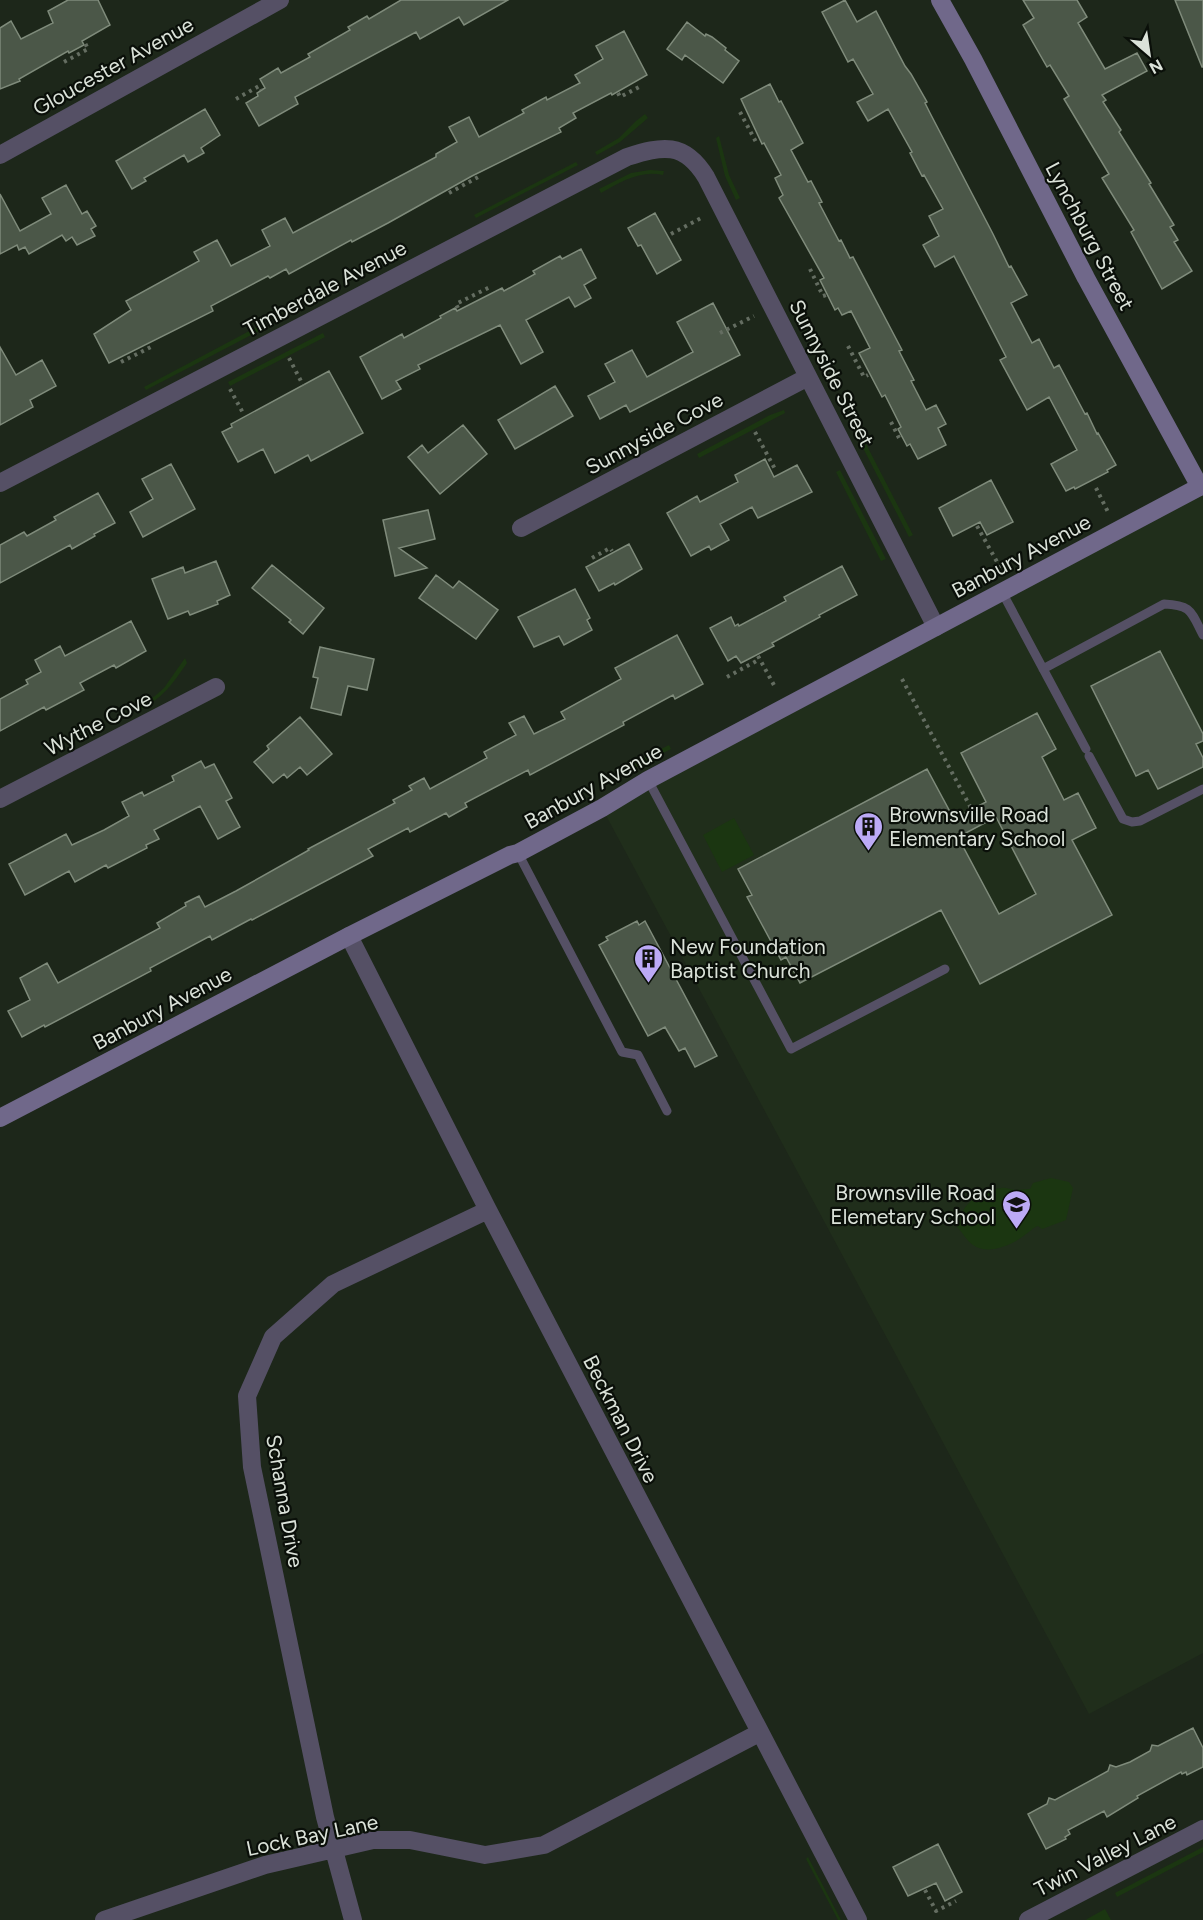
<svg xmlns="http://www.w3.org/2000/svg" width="1203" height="1920" font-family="Figtree,sans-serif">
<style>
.built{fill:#202e1b}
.green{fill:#1b3611}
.building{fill:#4b5748;stroke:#7f8b7b;stroke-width:1.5;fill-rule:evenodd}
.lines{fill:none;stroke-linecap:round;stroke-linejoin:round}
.path{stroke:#646d61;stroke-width:4;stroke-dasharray:3 4.5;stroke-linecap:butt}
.lane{stroke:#555065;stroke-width:9}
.street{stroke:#555065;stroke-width:18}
.secondary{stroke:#70688a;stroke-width:18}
.labels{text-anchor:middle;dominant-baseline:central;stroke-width:4.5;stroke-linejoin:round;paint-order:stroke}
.street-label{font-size:21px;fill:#dbe2d9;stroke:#0a0f09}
.poi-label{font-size:21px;fill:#dbe2d9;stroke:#0a0f09;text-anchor:start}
</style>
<rect width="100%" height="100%" fill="#1d271a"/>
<path class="built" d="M 1203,492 L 1203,1653 L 1089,1714 L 602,808 Z"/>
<path class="green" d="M 645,114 L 648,118 L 620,142 L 597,155 L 595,152 L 619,138 L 636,121 Z
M 719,136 L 729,175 L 740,198 L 736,200 L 725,176 L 716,138 Z
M 576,162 L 578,165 L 476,218 L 474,215 Z
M 650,170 L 664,171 L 663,175 C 640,170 621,182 601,193 L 599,189 L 631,173 Z
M 257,327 L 259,331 L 146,390 L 144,387 Z
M 323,333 L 325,337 L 230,386 L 228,382 Z
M 784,410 L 785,413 L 699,458 L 697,454 L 770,415 Z
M 866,444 L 913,535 L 909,537 L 862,446 Z
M 840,470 L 886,559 L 881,561 L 836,472 Z
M 185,658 L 187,663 C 171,686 164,697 138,711 L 136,707 L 155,696 L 164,688 Z
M 669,745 L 671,749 L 601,785 L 599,781 Z
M 734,818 L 754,855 L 722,872 L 703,835 Z
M 1051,1178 L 1069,1182 L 1073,1188 L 1066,1220 L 1042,1229 L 1038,1226 C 1032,1228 1031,1231 1026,1234 C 1014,1244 988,1256 973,1245 C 967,1241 962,1232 957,1227 C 961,1204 978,1192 1001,1188 C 1006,1187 1010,1190 1015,1190 C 1020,1190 1024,1189 1030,1189 L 1033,1183 Z
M 1203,1847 L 1203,1852 L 1117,1897 L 1115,1893 Z
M 808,1857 L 841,1920 L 838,1920 L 806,1859 Z
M 1105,1909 L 1111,1920 L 1086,1920 L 1087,1919 Z"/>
<path class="building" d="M 68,0 L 98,0 L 110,25 L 82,41 L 84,45 L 69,53 L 68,51 L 19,79 L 20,81 L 0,89 L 0,28 L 11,21 L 21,39 L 53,23 L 48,11 Z
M 401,0 L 508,0 L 464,25 L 459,17 L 420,39 L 416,32 L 295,97 L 298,104 L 259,126 L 246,103 L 258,96 L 257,93 L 265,88 L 260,79 L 278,68 L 281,73 L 310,57 L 308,54 L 350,30 L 348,27 L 367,16 L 369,19 Z
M 845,0 L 857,22 L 876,11 L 905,66 L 911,74 L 927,102 L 925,103 L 930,113 L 993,234 L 1009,267 L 1011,266 L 1027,295 L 1011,303 L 1032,343 L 1039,339 L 1054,368 L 1059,365 L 1085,414 L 1087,413 L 1097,434 L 1098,433 L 1116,465 L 1107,470 L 1108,472 L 1075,489 L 1074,487 L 1066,491 L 1051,464 L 1077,450 L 1049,397 L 1027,410 L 1000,360 L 1006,357 L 954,256 L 935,267 L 923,245 L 939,236 L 929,216 L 943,209 L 924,175 L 922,176 L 910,153 L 912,152 L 888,109 L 868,121 L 857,102 L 873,94 L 853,59 L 848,62 L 822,12 Z
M 1023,0 L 1077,0 L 1087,17 L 1078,23 L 1105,69 L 1137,53 L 1147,71 L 1102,95 L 1106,100 L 1103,102 L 1121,130 L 1119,132 L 1151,183 L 1149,184 L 1174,225 L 1170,227 L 1178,240 L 1174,242 L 1192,271 L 1162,289 L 1131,232 L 1134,230 L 1102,178 L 1109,174 L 1064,99 L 1069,96 L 1050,65 L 1047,67 L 1023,25 L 1034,18 Z
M 1175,0 L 1203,0 L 1203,67 L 1202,67 Z
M 687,22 L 705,36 L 706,34 L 712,37 L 726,48 L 725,50 L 739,61 L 723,83 L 685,55 L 682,60 L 667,49 Z
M 624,31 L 647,75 L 612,95 L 611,93 L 573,113 L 576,118 L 559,128 L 561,132 L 472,176 L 388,223 L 352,242 L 351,240 L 289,274 L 286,269 L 270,278 L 268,276 L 211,306 L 213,311 L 109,363 L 94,334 L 131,310 L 126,301 L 199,261 L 194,252 L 217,240 L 231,266 L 270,246 L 262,230 L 285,218 L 293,233 L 436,157 L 436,154 L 457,142 L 449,127 L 469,117 L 479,137 L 524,113 L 522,110 L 546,97 L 547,100 L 580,83 L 575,75 L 603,59 L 596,46 Z
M 770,84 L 779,102 L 781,101 L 803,143 L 791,150 L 808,182 L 811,181 L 822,202 L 819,203 L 839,241 L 841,240 L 850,258 L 853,257 L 902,350 L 899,351 L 914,380 L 911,381 L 926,410 L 936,405 L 946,424 L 938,428 L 946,445 L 918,459 L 910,444 L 907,446 L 898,429 L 901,427 L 885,395 L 882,397 L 859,353 L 870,348 L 851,311 L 842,315 L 838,308 L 835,310 L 820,280 L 824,278 L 779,198 L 783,195 L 775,178 L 781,175 L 764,143 L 762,144 L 741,99 Z
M 205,109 L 220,135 L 201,148 L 204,153 L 188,162 L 184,155 L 144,178 L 146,181 L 132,189 L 116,161 Z
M 66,185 L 82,214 L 87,211 L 96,226 L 91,229 L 95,236 L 77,245 L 72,237 L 66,241 L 62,235 L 29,254 L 25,247 L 19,250 L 17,245 L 0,254 L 0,194 L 20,231 L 51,214 L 42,198 Z
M 655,213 L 681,260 L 657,274 L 641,245 L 638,246 L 628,228 Z
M 581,249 L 596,278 L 584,285 L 591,298 L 575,307 L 569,297 L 526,320 L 543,352 L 521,364 L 500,325 L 418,365 L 420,369 L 396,381 L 401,389 L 382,399 L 360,357 L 402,334 L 404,338 L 441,318 L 440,316 L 455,308 L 457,311 L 502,288 L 504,291 L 535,274 L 533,271 L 560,256 L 562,259 Z
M 713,303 L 740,355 L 630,412 L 626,405 L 600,419 L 588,396 L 615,382 L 605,364 L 632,350 L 647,377 L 693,352 L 677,322 Z
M 0,347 L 16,375 L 42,360 L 56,386 L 30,400 L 33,407 L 0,425 Z
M 329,371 L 363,433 L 311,461 L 308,455 L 275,473 L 263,449 L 238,462 L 222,432 L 232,427 L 231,424 Z
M 555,386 L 573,416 L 515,449 L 498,420 Z
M 463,425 L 487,454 L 440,494 L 408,457 L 422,445 L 428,453 Z
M 765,459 L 774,477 L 797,465 L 812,492 L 758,518 L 752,507 L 720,524 L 729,540 L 711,550 L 709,546 L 691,556 L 667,513 L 697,496 L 700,502 L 738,482 L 735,475 Z
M 171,464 L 195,509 L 143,537 L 130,512 L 153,499 L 142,479 Z
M 991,480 L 1013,522 L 987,535 L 980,522 L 953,536 L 939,508 Z
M 98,493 L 115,523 L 94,534 L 95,536 L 86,541 L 72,549 L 70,545 L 0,583 L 0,545 L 24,532 L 27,536 L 56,520 L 54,517 Z
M 428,510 L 435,539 L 399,548 L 427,568 L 395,576 L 383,520 Z
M 629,544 L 642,569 L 615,585 L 614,583 L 599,591 L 586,567 Z
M 216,561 L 230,595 L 217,601 L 218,604 L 190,615 L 188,611 L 168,619 L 152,579 L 183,567 L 185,573 Z
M 272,565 L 324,608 L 303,634 L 289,622 L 291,620 L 252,588 Z
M 842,566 L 857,595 L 819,615 L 820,617 L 772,643 L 774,646 L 741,663 L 736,656 L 728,661 L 710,628 L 731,617 L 735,626 L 738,624 L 739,626 L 786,601 L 784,597 Z
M 436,575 L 453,588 L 459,581 L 498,610 L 476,639 L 419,598 Z
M 575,589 L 590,618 L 587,620 L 592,630 L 564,645 L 559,636 L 534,647 L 518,617 Z
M 131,621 L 146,651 L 116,668 L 114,665 L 80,683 L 84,690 L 46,710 L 44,707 L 0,731 L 0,699 L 28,684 L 26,680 L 41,672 L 35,660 L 60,646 L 65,656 Z
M 677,635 L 703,684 L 675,699 L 673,695 L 623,722 L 624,725 L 530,775 L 528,770 L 465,803 L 467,807 L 449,817 L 446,813 L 410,832 L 408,828 L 368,849 L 373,856 L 252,920 L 251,919 L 212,940 L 210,936 L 150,968 L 151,971 L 45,1027 L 44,1025 L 22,1037 L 8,1011 L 30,1000 L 20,978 L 47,963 L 58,983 L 160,928 L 157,923 L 186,906 L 185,903 L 199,896 L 205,907 L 236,891 L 309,850 L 308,849 L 395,803 L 393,800 L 412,790 L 409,786 L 424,778 L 430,789 L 487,758 L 484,752 L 516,735 L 509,723 L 524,716 L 534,734 L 565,719 L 561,712 L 621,679 L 615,668 Z
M 320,647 L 374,659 L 367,690 L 348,686 L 341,715 L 311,708 L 318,678 L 313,677 Z
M 1160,651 L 1203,734 L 1203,741 L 1196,744 L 1203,758 L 1203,767 L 1158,789 L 1148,770 L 1136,776 L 1091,686 Z
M 1037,713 L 1056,749 L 1042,757 L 1064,800 L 1078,793 L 1096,828 L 1072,840 L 1112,915 L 980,984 L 941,910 L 800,983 L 786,957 L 781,960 L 747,897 L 752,895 L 738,869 L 927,769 L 954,819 L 986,802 L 961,753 ZM 996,817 L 1036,894 L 999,914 L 958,837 Z
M 300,717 L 332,754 L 307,775 L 300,767 L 287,778 L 284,774 L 273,783 L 254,762 L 269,749 L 267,746 Z
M 201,761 L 205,768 L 214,764 L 232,798 L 226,801 L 240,827 L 218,839 L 200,806 L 154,830 L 159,839 L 146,845 L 147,848 L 108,868 L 106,865 L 75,882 L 69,871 L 25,895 L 9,864 L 66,834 L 72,845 L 104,830 L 129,816 L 122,802 L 142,792 L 144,796 L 174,781 L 172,776 Z
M 637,921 L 639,925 L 645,921 L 717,1056 L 695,1067 L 685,1048 L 679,1051 L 665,1027 L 648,1036 L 599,945 L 608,940 L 606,937 Z
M 1193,1728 L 1203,1748 L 1203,1767 L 1187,1775 L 1186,1772 L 1182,1774 L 1181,1772 L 1137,1796 L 1138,1798 L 1107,1817 L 1104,1811 L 1068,1830 L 1070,1834 L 1065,1837 L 1066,1839 L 1046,1849 L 1028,1814 L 1047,1804 L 1049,1798 L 1055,1800 L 1108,1771 L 1110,1765 L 1116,1767 L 1130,1762 L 1150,1751 L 1152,1745 L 1158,1746 Z
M 938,1844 L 962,1892 L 945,1901 L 936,1883 L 908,1896 L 893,1867 Z"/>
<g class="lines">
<path class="path" d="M 64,62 L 88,49 L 84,41
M 618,93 L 620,97 L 641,86
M 236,99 L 259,86 L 261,90
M 740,112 L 756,142
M 449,193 L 480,176
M 671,234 L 703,217
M 810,269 L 823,296 L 826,295
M 458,308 L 456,304 L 490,287
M 720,333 L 754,316
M 848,346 L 864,377 L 868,375
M 289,358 L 303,385
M 121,362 L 151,347 L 149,344
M 230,389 L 243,413
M 891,422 L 899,438
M 755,432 L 776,471
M 1096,488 L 1109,514
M 977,526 L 1001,569
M 592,558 L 610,548 L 612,551
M 758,656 L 775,687
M 727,677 L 760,659
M 902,679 L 972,810
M 925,1890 L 936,1911 L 956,1901"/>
<path class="lane" d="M 1002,592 L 1086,749
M 1043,669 L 1164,604 C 1192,605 1191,612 1203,635
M 1089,756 L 1123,819 L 1132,822 L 1140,821 L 1203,789
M 648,780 L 791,1049 L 945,969
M 518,853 L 622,1052 L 638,1055 L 667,1111"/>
<path class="street" d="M 0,155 L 280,0
M 0,483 L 627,157 C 662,146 684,141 706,177 L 936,627
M 521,528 L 808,377
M 0,799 L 216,687
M 349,936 L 488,1210 L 858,1920
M 104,1920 L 265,1865 L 373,1840 L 410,1840 L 485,1855 L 544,1845 L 759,1733
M 353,1920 L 325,1817 L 252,1467 L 247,1396 L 273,1337 L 333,1284 L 488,1210
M 1028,1920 L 1203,1829"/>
<path class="secondary" d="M 940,0 L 973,59 L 1086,278 L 1200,487
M 0,1118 L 349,936 L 510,855 L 518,853 L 602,808 L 648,780 L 1203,485"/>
</g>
<defs>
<symbol id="building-pin" viewBox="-11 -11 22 30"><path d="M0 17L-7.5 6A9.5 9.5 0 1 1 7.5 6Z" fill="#bcaaf6" stroke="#0a0f09"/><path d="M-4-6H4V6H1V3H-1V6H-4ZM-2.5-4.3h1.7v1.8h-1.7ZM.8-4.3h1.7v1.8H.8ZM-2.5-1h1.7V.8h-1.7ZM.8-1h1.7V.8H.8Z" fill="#111"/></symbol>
<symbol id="school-pin" viewBox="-11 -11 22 30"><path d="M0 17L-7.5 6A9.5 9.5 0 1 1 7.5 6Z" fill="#bcaaf6" stroke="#0a0f09"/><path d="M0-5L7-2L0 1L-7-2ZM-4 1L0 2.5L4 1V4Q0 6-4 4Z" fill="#111"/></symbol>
</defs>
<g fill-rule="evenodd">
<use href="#building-pin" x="852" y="810" width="33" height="45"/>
<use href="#building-pin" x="632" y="942" width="33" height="45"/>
<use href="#school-pin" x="1000" y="1188" width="33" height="45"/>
</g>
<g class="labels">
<g class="street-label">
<text transform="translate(113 66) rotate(-29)">Gloucester Avenue</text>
<text transform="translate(1090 236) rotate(62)">Lynchburg Street</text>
<text transform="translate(325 288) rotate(-28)">Timberdale Avenue</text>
<text transform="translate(832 373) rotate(63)">Sunnyside Street</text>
<text transform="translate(654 433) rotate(-28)">Sunnyside Cove</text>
<text transform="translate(1021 556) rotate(-28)">Banbury Avenue</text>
<text transform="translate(98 723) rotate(-27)">Wythe Cove</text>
<text transform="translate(593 786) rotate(-29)">Banbury Avenue</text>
<text transform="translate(162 1008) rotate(-28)">Banbury Avenue</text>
<text transform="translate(621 1419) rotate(63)">Beckman Drive</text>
<text transform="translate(285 1501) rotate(80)">Schanna Drive</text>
<text transform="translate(312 1835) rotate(-12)">Lock Bay Lane</text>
<text transform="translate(1105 1855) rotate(-27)">Twin Valley Lane</text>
</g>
<g class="poi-label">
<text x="889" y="814">Brownsville Road<tspan x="889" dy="24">Elementary School</tspan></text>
<text x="670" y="946">New Foundation<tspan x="670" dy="24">Baptist Church</tspan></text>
<text x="995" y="1192" text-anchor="end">Brownsville Road<tspan x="995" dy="24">Elemetary School</tspan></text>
</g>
</g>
<g transform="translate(1149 54) rotate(151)" stroke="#0a0f09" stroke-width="4.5" paint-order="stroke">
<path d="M0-4.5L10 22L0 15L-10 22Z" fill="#dbe2d9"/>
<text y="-9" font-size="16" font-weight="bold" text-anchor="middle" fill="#dbe2d9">N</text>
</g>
</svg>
